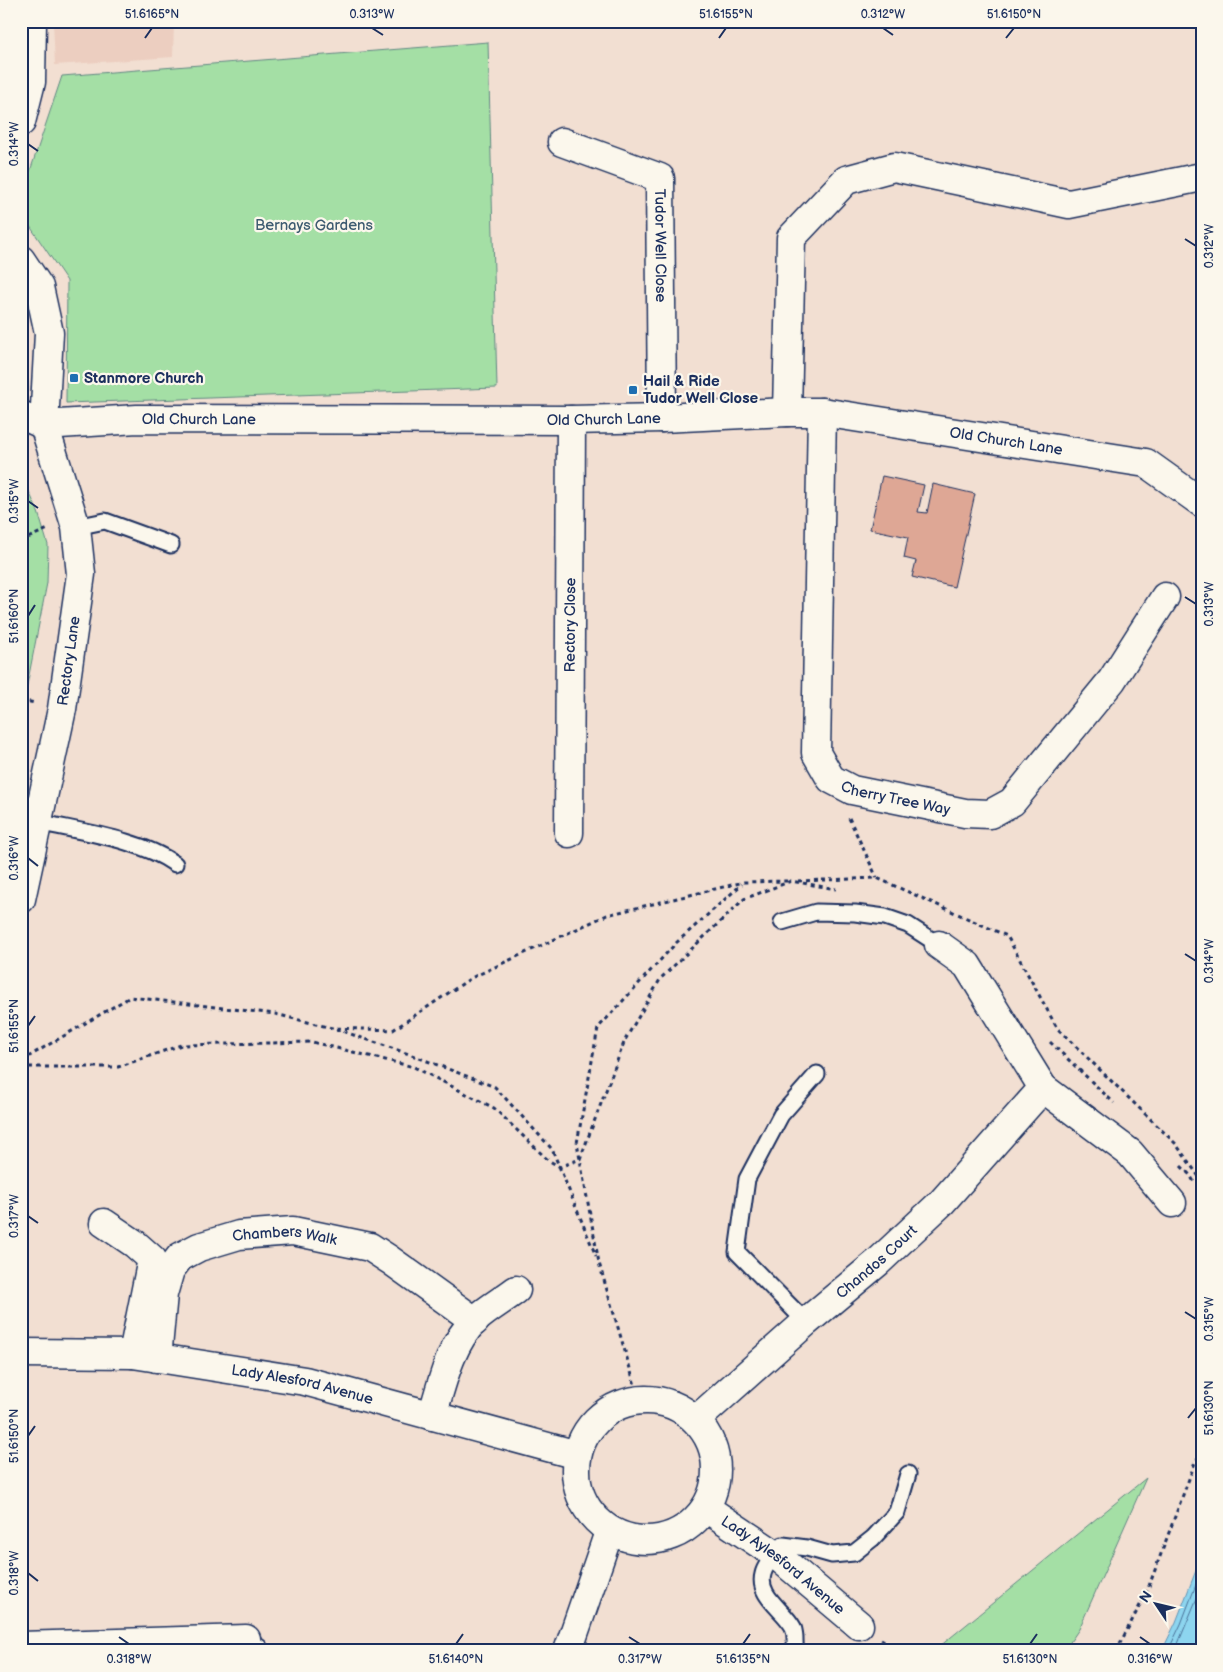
<svg xmlns="http://www.w3.org/2000/svg" width="1223" height="1672" font-family="'Balsamiq Sans',sans-serif">
<style>
.built{fill:#eccec0}
.green{fill:#a4dfa5;stroke:#608782}
.water{fill:#8dd5ef;stroke:#5f93b5}
.lines{fill:none;stroke-linecap:round;stroke-linejoin:round}
.shore{stroke:#497198;stroke-width:1}
.building{fill:#dea795;stroke:#1b2f5e}
.service-casing{stroke:#1b2f5e;stroke-width:19}
.minor-casing{stroke:#1b2f5e;stroke-width:31}
.tertiary-casing{stroke:#1b2f5e;stroke-width:31}
.primary-casing{stroke:#1b2f5e;stroke-width:31}
.path{stroke:#1b2f5e;stroke-width:3;stroke-dasharray:4 4;stroke-linecap:butt}
.service{stroke:#fbf7ec;stroke-width:15}
.minor{stroke:#fbf7ec;stroke-width:28}
.tertiary{stroke:#fbf7ec;stroke-width:28}
.primary{stroke:#fbf7ec;stroke-width:28}
.ticks{fill:none;stroke:#1b2f5e;stroke-width:2}
.poi-dot{fill:#1f6fb2;stroke:#fbf7ec;stroke-width:2}
.labels{text-anchor:middle;dominant-baseline:central;stroke-width:4.5;stroke-linejoin:round;paint-order:stroke}
.park-label{font-size:15px;fill:#3d5b70;stroke:#fbf7ec}
.street-label{font-size:15px;fill:#1b2f5e;stroke:#fbf7ec}
.poi-label{font-size:15px;font-weight:bold;fill:#1b2f5e;stroke:#fbf7ec;text-anchor:start}
.neatline{fill:none;stroke:#1b2f5e;stroke-width:2}
.ticks-label{font-size:12px;text-anchor:middle;fill:#1b2f5e}
</style>
<rect width="100%" height="100%" fill="#f2dfd2"/>
<filter id="ink" filterUnits="userSpaceOnUse"><feTurbulence type="fractalNoise" baseFrequency=".02" numOctaves="2"/><feDisplacementMap in="SourceGraphic" scale="10" xChannelSelector="R" yChannelSelector="G"/><feConvolveMatrix kernelMatrix="1 2 1 2 8 2 1 2 1" color-interpolation-filters="sRGB"/></filter>
<g filter="url(#ink)">
<path class="built" d="M 53,21 L 174,21 L 173,57 L 55,65 Z"/>
<path class="green" d="M 488,42 L 497,388 L 66,403 L 67,281 L 21,213 L 21,198 L 62,76 Z
M 21,473 L 38,512 L 48,545 L 47,583 L 21,716 Z
M 1146,1478 L 1079,1629 L 1064,1651 L 934,1651 Z"/>
<path class="water" d="M 1202,1555 L 1202,1651 L 1162,1651 L 1176,1622 Z"/>
<g class="lines">
<path class="shore" d="M 1168,1651 L 1181,1624 L 1202,1569
M 1175,1651 L 1202,1586"/>
</g>
<path class="building" d="M 882,476 L 924,485 L 918,512 L 927,513 L 933,484 L 975,494 L 954,587 L 912,577 L 916,561 L 904,558 L 908,537 L 870,529 Z"/>
<g class="lines">
<defs>
<path id="service" d="M 76,527 L 105,521 L 171,545
M 38,822 C 81,832 140,839 175,864
M 782,922 L 816,912 L 855,913 L 885,917 L 908,925 L 939,945
M 806,1322 L 737,1252 L 747,1179 L 781,1115 L 817,1074
M 246,1639 L 259,1647 L 261,1651
M 795,1651 C 795,1644 796,1634 793,1627 C 784,1610 757,1596 763,1574 C 765,1564 777,1553 783,1545 L 807,1548 L 832,1555 L 854,1553 L 873,1538 L 897,1512 L 908,1474"/>
<g id="minor">
<path id="s1" d="M 562,142 L 660,178 L 662,418"/>
<path d="M 21,260 L 39,287 L 49,333 L 44,425 L 76,527 L 81,574 L 62,709 L 21,899"/>
<path d="M 787,412 L 791,238 L 846,180 L 894,167 L 1069,204 L 1202,177"/>
<path id="s2" d="M 822,412 L 816,753 L 831,779 L 852,790 L 965,813 L 990,814 L 1012,802 L 1112,680 L 1165,597"/>
<path id="s3" d="M 569,833 L 571,420"/>
<path d="M 1043,1088 L 1130,1153 L 1172,1203"/>
<path d="M 104,1223 L 135,1244 L 152,1259 L 133,1354"/>
<path id="s4" d="M 21,1353 L 133,1354 L 305,1381 L 577,1455"/>
<path id="s5" d="M 157,1358 L 163,1294 L 170,1270 L 180,1257 L 199,1247 L 239,1235 L 293,1231 L 370,1247 L 390,1260 L 475,1321"/>
<circle cx="646" cy="1470" r="70"/>
<path d="M 432,1416 C 442,1384 450,1344 475,1320 C 487,1309 503,1300 516,1290"/>
<path id="s6" d="M 696,1420 L 806,1322 L 878,1262 L 942,1202 L 1043,1088 L 967,965 L 939,945"/>
<path id="s7" d="M 706,1508 L 776,1555 L 859,1625"/>
<path d="M 21,1646 L 246,1639"/>
<path d="M 568,1651 L 609,1532"/>
</g>
<g id="tertiary">
<path id="s8" d="M 21,415 L 44,425 L 137,419 L 571,420 L 662,418 L 787,412 L 822,412 L 1146,463 L 1202,503"/>
</g>
<path id="primary" d="M 21,122 L 31,82 L 32,21"/>
</defs>
<use href="#service" class="service-casing"/>
<use href="#minor" class="minor-casing"/>
<use href="#tertiary" class="tertiary-casing"/>
<use href="#primary" class="primary-casing"/>
<path class="path" d="M 21,541 L 48,529
M 21,700 L 35,703
M 849,818 L 877,878
M 798,881 L 877,878 L 1007,936 L 1057,1028 L 1176,1144 L 1202,1181
M 336,1029 L 409,1054 L 495,1087 L 552,1149 L 596,1256
M 1050,1042 L 1114,1103
M 21,1061 L 130,997 L 275,1014 L 332,1028 L 393,1030 L 471,978 L 607,915 L 744,882 L 787,881
M 21,1067 L 118,1067 L 181,1045 L 312,1042 L 414,1067 L 494,1108 L 548,1160 L 560,1167 L 580,1159 L 625,1040 L 661,978 L 744,899 L 791,881 L 836,889
M 1181,1166 L 1190,1175 L 1194,1182
M 639,1399 L 599,1263 L 577,1143 L 598,1028 L 676,943 L 742,884
M 881,1639 L 900,1651
M 1116,1651 L 1146,1594 L 1196,1460 L 1202,1456"/>
<use href="#service" class="service"/>
<use href="#minor" class="minor"/>
<use href="#tertiary" class="tertiary"/>
<use href="#primary" class="primary"/>
</g>
</g>
<path class="ticks" d="M 372,28 L 383,35M 883,28 L 893,35M 145,38 L 152,28M 719,38 L 726,28M 1006,38 L 1014,28M 28,144 L 38,151M 1185,239 L 1196,246M 28,501 L 38,508M 1185,597 L 1196,604M 28,616 L 35,605M 28,858 L 38,866M 1185,954 L 1196,961M 28,1026 L 35,1016M 28,1216 L 38,1223M 1185,1312 L 1196,1319M 1188,1418 L 1196,1408M 28,1436 L 35,1426M 28,1573 L 38,1581M 119,1637 L 129,1644M 629,1637 L 640,1644M 1140,1637 L 1150,1644M 456,1644 L 463,1634M 743,1644 L 750,1634M 1030,1644 L 1037,1634"/>
<g class="poi-dot">
<rect x="69" y="373" width="10" height="10" rx="2.5"/>
<rect x="628" y="385" width="10" height="10" rx="2.5"/>
</g>
<g class="labels">
<g class="park-label">
<text x="314" y="225">Bernays Gardens</text>
</g>
<g class="street-label">
<text stroke="none"><textPath href="#s1" startOffset="172">Tudor Well Close</textPath></text>
<text stroke="none"><textPath href="#s8" startOffset="180">Old Church Lane</textPath></text>
<text stroke="none"><textPath href="#s8" startOffset="585">Old Church Lane</textPath></text>
<text stroke="none"><textPath href="#s8" startOffset="990">Old Church Lane</textPath></text>
<text stroke="none"><textPath href="#s3" startOffset="208">Rectory Close</textPath></text>
<text transform="translate(69 661) rotate(-82)">Rectory Lane</text>
<text stroke="none"><textPath href="#s2" startOffset="439">Cherry Tree Way</textPath></text>
<text stroke="none"><textPath href="#s5" startOffset="215">Chambers Walk</textPath></text>
<text stroke="none"><textPath href="#s6" startOffset="240">Chandos Court</textPath></text>
<text stroke="none"><textPath href="#s4" startOffset="284">Lady Alesford Avenue</textPath></text>
<text stroke="none"><textPath href="#s7" startOffset="96">Lady Aylesford Avenue</textPath></text>
</g>
<g class="poi-label">
<text x="84" y="378">Stanmore Church</text>
<text x="643" y="381">Hail &amp; Ride<tspan x="643" dy="17">Tudor Well Close</tspan></text>
</g>
</g>
<rect width="1223" height="1672" fill="none" stroke="#fbf7ec" stroke-width="55"/>
<g transform="translate(1156 1604) rotate(305)" stroke="#fbf7ec" stroke-width="4" paint-order="stroke">
<path d="M0-4L9 19L0 12L-9 19Z" fill="#1b2f5e"/>
<text y="-8" font-size="14" font-weight="bold" text-anchor="middle" fill="#1b2f5e">N</text>
</g>
<rect x="28" y="28" width="1168" height="1616" class="neatline"/>
<g class="ticks-label">
<text x="152" y="18">51.6165°N</text>
<text x="372" y="18">0.313°W</text>
<text x="726" y="18">51.6155°N</text>
<text x="883" y="18">0.312°W</text>
<text x="1014" y="18">51.6150°N</text>
<text transform="translate(14 144) rotate(-90)" y="4">0.314°W</text>
<text transform="translate(1209 246) rotate(-90)" y="4">0.312°W</text>
<text transform="translate(14 501) rotate(-90)" y="4">0.315°W</text>
<text transform="translate(1209 604) rotate(-90)" y="4">0.313°W</text>
<text transform="translate(14 616) rotate(-90)" y="4">51.6160°N</text>
<text transform="translate(14 858) rotate(-90)" y="4">0.316°W</text>
<text transform="translate(1209 961) rotate(-90)" y="4">0.314°W</text>
<text transform="translate(14 1026) rotate(-90)" y="4">51.6155°N</text>
<text transform="translate(14 1216) rotate(-90)" y="4">0.317°W</text>
<text transform="translate(1209 1319) rotate(-90)" y="4">0.315°W</text>
<text transform="translate(1209 1408) rotate(-90)" y="4">51.6130°N</text>
<text transform="translate(14 1436) rotate(-90)" y="4">51.6150°N</text>
<text transform="translate(14 1573) rotate(-90)" y="4">0.318°W</text>
<text x="129" y="1663">0.318°W</text>
<text x="456" y="1663">51.6140°N</text>
<text x="640" y="1663">0.317°W</text>
<text x="743" y="1663">51.6135°N</text>
<text x="1030" y="1663">51.6130°N</text>
<text x="1150" y="1663">0.316°W</text>
</g>
</svg>
